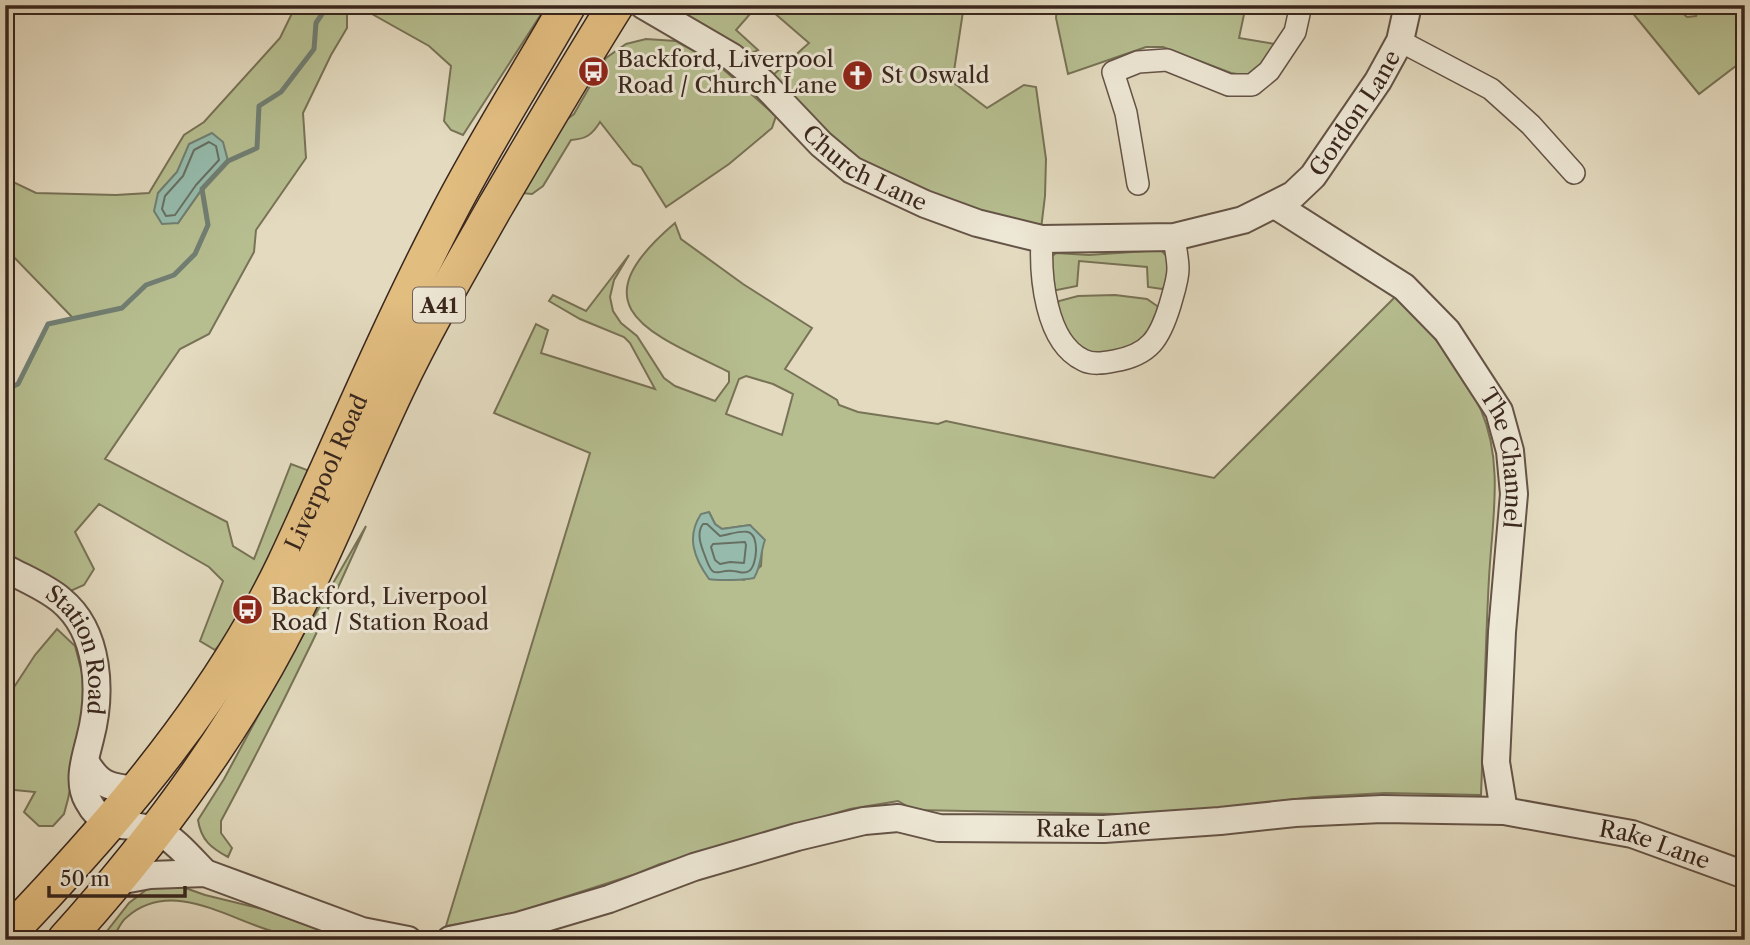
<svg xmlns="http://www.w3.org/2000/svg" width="1750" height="945" font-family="'Libre Caslon Text',serif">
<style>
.green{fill:#b6be90;stroke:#787256;stroke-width:2;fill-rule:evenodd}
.water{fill:#96bbac;stroke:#717f73;stroke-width:2}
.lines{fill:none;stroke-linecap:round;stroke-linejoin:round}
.shore{stroke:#687064;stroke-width:2}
.stream{stroke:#717f73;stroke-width:5}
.minor-casing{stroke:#645346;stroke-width:24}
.tertiary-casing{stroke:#645346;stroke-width:30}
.trunk-casing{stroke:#39261d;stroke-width:38}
.minor{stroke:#ede7d5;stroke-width:21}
.tertiary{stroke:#ede7d5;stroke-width:26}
.trunk{stroke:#e2bd80;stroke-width:35}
.labels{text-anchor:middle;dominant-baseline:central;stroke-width:6;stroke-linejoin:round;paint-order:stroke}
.shield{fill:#ede7d5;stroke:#6f6054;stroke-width:2}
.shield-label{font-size:21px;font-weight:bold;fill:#39261d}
.poi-label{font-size:23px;fill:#39261d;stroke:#ede7d5;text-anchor:start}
.street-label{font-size:23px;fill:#39261d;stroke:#ede7d5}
</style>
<rect width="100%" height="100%" fill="#e3dabf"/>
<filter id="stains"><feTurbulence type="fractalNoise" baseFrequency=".00286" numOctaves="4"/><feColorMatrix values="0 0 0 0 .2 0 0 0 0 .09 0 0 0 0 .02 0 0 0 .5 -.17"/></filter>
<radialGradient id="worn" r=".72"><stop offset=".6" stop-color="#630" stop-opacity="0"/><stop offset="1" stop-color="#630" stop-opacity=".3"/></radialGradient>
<path class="green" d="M 296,5 L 347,5 L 347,28 L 331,55 L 303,113 L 306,158 L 256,230 L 254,252 L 209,334 L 180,349 L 105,459 L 227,522 L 233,546 L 254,559 L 291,464 L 315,473 L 241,621 L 215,650 L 200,641 L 223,581 L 209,567 L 99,504 L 75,532 L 94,569 L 84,585 L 66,593 L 5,559 L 5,390 L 18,384 L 48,324 L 73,318 L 5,248 L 5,178 L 36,193 L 116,195 L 149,193 L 184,135 L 204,122 L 280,38 ZM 177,172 L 202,189 L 178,223 L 158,193 Z
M 356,5 L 547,5 L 463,135 L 451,130 L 444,121 L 451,66 L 429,46 Z
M 672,5 L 758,5 L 736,30 L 758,50 L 748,55 L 673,9 Z
M 765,5 L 964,5 L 954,71 L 950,80 L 987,108 L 1024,85 L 1036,87 L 1046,159 L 1045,196 L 1041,229 L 1002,221 L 929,194 L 846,156 L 772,76 L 809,43 Z
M 1057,5 L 1246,5 L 1239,38 L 1275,44 L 1261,69 L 1249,76 L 1231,73 L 1163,47 L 1146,47 L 1068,74 L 1056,18 Z
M 1626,5 L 1673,5 L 1687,17 L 1696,16 L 1699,5 L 1745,5 L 1745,59 L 1699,94 Z
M 646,39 L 676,41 L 715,62 L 776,116 L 772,128 L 729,164 L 666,207 L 641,167 L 633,164 L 600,122 C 592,135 586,139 571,140 L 543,186 L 532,194 L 521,193 L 554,129 L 574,114 L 606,58 L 626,44 Z
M 675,223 L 681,239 L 743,284 L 812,328 L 785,369 L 837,400 L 839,405 L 858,412 L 938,424 L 946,421 L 1214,478 L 1398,294 C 1428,330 1462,367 1481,410 C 1504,463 1492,522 1489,578 C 1485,650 1484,722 1481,795 L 1385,793 L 1313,797 L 1168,815 L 914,810 L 898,801 L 850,809 L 660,864 L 636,874 L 506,916 L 446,926 L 590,453 L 494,413 L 536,324 L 548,330 L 541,353 L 655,389 L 630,343 L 624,337 L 580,319 L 549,301 L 553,295 L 586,311 L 629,255 L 614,280 L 610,297 L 613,311 L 621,323 L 637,336 L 664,378 L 675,386 L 715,401 L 729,382 L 729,372 C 647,332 576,307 675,223 ZM 746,376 L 773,384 L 793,394 L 782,435 L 726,414 L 739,379 ZM 709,512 L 715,524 L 722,529 L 750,525 L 762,549 L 761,566 L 744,580 L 731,577 Z
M 1161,250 L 1170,260 L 1167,285 L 1162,289 L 1148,287 L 1147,267 L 1079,261 L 1077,286 L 1057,290 L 1048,288 L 1050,258 L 1056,253 L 1089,255 Z
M 1115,295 L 1147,299 L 1160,308 L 1145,345 L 1108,357 L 1081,351 L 1065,330 L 1057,305 L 1059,301 L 1078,296 Z
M 366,526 C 321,627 273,724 221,821 L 221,833 L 232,848 L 228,857 C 211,848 201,840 198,820 L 224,779 L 279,677 Z
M 57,629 L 75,646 L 85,684 L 83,723 L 68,799 L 64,814 L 53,826 L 39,826 L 24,812 L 35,792 L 5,789 L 5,701 L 35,655 Z
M 174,884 L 205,895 L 266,910 L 346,940 C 322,940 299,939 275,932 C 228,919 172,878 127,917 C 120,922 117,932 112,940 L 100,940 L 129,903 L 150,887 Z"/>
<path class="water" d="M 212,133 L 223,142 L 228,161 L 202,189 L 178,223 L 162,224 L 154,211 L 158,193 L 177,172 L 189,144 Z
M 709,512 L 715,524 L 722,529 L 750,525 L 765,540 C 760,553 762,565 754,578 C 745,580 718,581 709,579 C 694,558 686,537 701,514 Z"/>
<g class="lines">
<path class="shore" d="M 209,142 L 216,146 L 219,160 L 196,185 L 175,215 L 166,216 L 162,209 L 165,196 L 183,176 L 194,150 Z
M 703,524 L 707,524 L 720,536 C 728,535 741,530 748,532 C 760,535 757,566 749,571 C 744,575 739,571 733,571 C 716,569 714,582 705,556 C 701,546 696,533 703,524 Z
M 745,542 L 746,545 L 744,563 L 730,562 L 720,564 L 715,560 L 711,547 L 713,544 Z"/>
<path class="stream" d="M 5,390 L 18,384 L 48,324 L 122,308 L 146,285 L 174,275 L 195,254 L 208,225 L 202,189 L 228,161 L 257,148 L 259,106 L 281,92 L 314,49 L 316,23 L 328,5"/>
<defs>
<path id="minor" d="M 1400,41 L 1491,89 L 1531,125 L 1574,173
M 1138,184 L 1126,113 L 1113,72 L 1138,62 L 1167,60 L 1229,85 L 1252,85 L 1269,71 L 1295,32 L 1301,5
M 1042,239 C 1040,275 1045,342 1083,360 C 1092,365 1104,363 1114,361 C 1150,355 1160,338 1170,305 C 1173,294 1178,280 1178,269 C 1178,258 1175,247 1174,237"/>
<g id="tertiary">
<path id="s1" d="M 643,5 L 732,57 L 763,83 L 821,144 L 852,170 L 925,204 L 977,223 L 1042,239 L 1174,237 L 1243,220 L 1293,195 L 1313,176 L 1378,81 L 1400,41 L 1408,5"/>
<path id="s2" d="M 1275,205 L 1404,287 L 1447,331 L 1499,411 L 1510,451 L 1514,494 L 1502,632 L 1496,762 L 1504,811"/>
<path id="s3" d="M 5,568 C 23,578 46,587 61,600 C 100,632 102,693 90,739 C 85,759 77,782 88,801 C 106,835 129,820 157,831 C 173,837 193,861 205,873"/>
<path d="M 85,761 C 99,785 108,787 135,790"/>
<path d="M 118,881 L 150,875 L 205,873 L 362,931 L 408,940"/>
<path id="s4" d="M 450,940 L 518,926 L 609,899 L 694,867 L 797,837 L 864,821 L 898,818 L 939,828 L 1104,829 L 1220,821 L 1295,813 L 1382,809 L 1504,811 L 1632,834 L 1745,875"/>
</g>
<g id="trunk">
<path id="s5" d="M 5,937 C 97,841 188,738 254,622 C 283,573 304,521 328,469 C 365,386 403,301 445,220 C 482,147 527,77 568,5"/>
<path d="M 65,940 C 153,842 232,737 291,619 C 329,544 360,466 396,390 C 426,327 461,267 495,207 C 535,139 574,72 616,5"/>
</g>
</defs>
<use href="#minor" class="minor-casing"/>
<use href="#tertiary" class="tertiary-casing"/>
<use href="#trunk" class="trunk-casing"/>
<use href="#minor" class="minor"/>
<use href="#tertiary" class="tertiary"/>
<use href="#trunk" class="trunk"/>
</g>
<defs>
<symbol id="bus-disc" viewBox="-11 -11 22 22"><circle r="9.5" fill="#8f2418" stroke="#ede7d5"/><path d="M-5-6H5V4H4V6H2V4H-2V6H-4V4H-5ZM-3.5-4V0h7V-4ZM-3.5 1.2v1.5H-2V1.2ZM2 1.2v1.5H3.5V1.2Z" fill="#fff"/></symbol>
<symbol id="church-disc" viewBox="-11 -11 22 22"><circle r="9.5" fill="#8f2418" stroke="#ede7d5"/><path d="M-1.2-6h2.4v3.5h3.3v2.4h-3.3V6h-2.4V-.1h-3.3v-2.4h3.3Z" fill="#fff"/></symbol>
</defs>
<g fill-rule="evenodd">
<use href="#bus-disc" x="576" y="54" width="35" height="35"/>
<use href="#church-disc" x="840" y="58" width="35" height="35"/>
<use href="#bus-disc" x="230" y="592" width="35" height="35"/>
</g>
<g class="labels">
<rect class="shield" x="413" y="287.5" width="52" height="35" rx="5"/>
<g class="shield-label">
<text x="439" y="305">A41</text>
</g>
<g class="poi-label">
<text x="617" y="59">Backford, Liverpool<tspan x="617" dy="26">Road / Church Lane</tspan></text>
<text x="881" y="75">St Oswald</text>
<text x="271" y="596">Backford, Liverpool<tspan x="271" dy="26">Road / Station Road</tspan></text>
</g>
<g class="street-label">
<text stroke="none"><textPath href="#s1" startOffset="833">Gordon Lane</textPath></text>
<text stroke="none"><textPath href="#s1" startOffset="278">Church Lane</textPath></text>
<text stroke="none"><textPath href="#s2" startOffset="357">The Channel</textPath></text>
<text stroke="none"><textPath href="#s5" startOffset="569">Liverpool Road</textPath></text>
<text stroke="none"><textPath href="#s3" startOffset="119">Station Road</textPath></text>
<text stroke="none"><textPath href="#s4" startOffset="662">Rake Lane</textPath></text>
<text stroke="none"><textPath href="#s4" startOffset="1228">Rake Lane</textPath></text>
</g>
</g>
<rect width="1750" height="945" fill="none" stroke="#e3dabf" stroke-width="28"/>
<rect x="7" y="7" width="1736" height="931" fill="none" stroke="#39261d" stroke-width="3.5"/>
<rect x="14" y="14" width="1722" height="917" fill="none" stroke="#39261d" stroke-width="2"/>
<path d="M49 886v10h136v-10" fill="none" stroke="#39261d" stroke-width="3.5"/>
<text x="60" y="886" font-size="21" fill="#39261d" stroke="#ede7d5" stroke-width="5" paint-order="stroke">50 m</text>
<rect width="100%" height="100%" filter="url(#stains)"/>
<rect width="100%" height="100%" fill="url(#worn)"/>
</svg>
